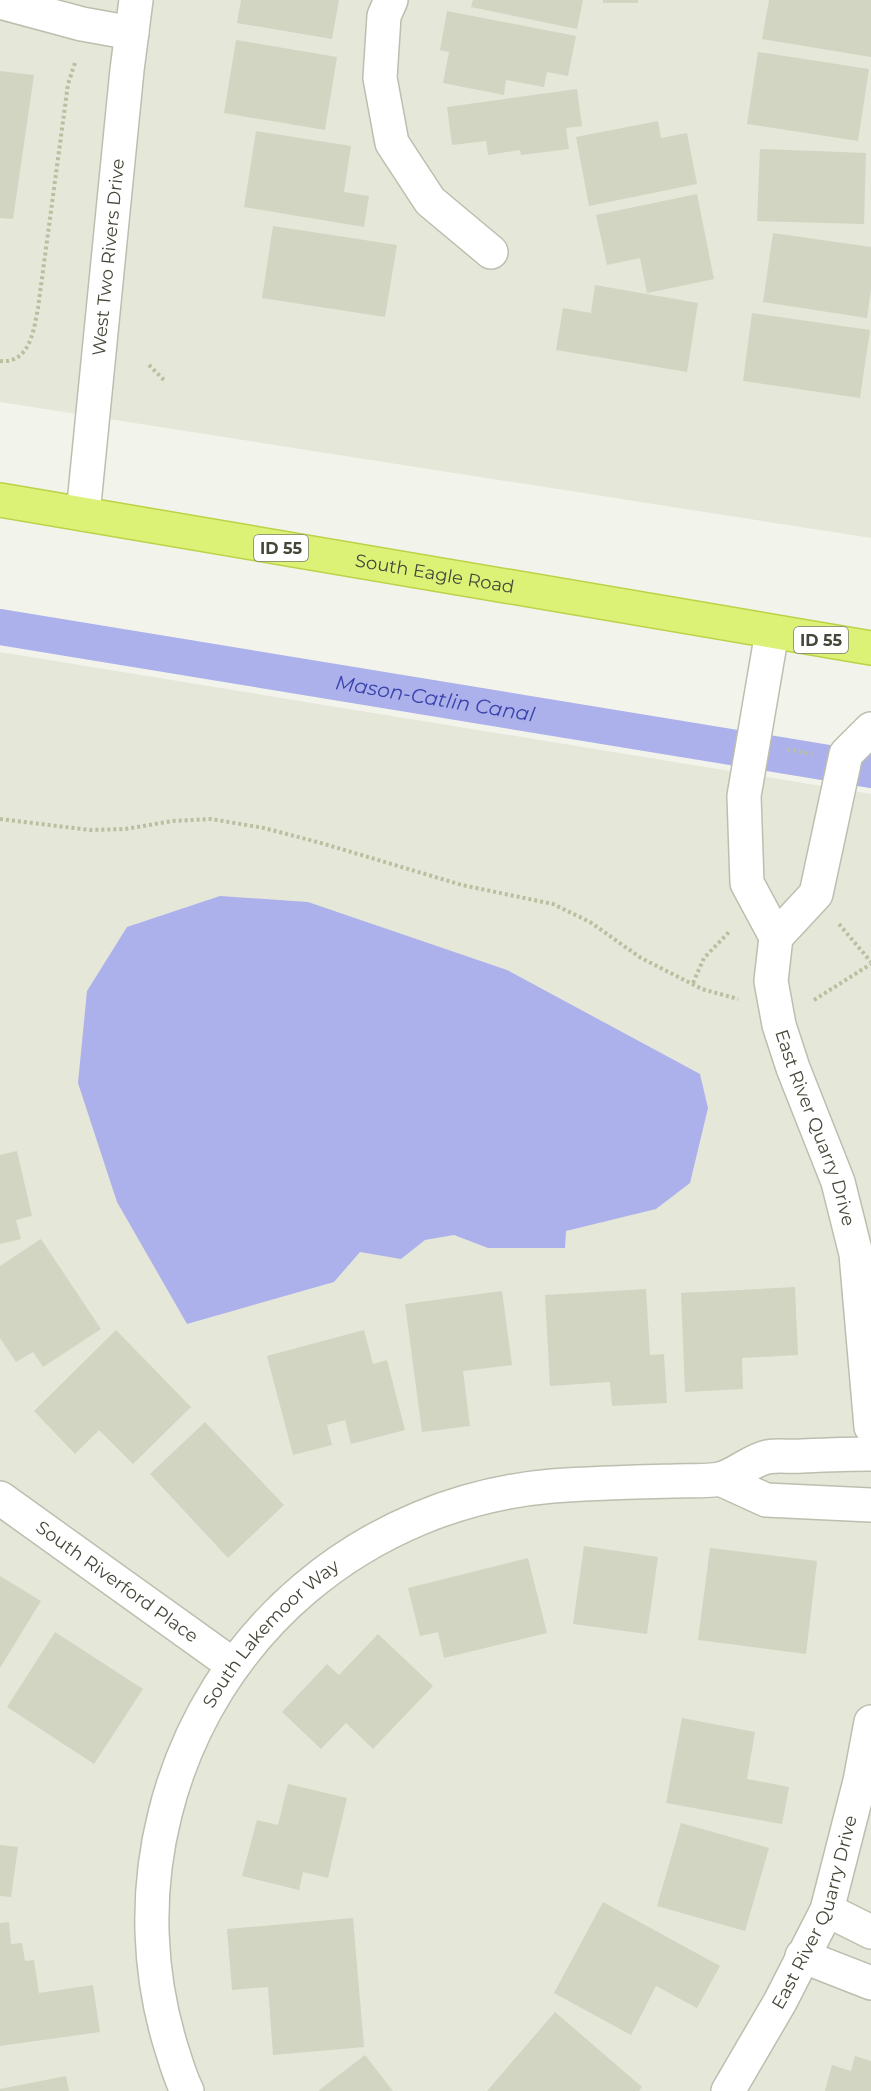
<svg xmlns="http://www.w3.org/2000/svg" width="871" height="2091" font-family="Montserrat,sans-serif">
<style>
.residential{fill:#e5e7d9}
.water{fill:#acb1eb}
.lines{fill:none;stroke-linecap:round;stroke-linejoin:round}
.canal{stroke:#acb1eb;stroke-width:36}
.building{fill:#d2d5c1}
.minor-casing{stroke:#bcbfae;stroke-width:36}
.highway-casing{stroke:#bdd147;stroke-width:36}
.path{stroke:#babfa0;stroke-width:4;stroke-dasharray:3 3;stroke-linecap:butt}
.minor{stroke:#fff;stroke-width:33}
.highway{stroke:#dcf277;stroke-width:33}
.labels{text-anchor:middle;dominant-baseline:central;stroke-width:4.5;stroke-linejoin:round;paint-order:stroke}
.shield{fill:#fff;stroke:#7e7e74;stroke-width:1.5}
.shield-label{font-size:16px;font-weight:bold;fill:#464739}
.street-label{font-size:18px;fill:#464739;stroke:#fff}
.water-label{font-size:20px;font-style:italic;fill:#3a42ab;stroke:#fff}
</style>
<rect width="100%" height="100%" fill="#f2f4eb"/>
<path class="residential" d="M 0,0 L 871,0 L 871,538 L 0,402 Z
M 0,652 L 871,794 L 871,2091 L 0,2091 Z"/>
<path class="water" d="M 220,896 L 308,902 L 507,970 L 700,1074 L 708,1108 L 690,1183 L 656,1209 L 566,1231 L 565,1248 L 488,1248 L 454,1235 L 425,1240 L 401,1259 L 360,1252 L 334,1282 L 187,1324 L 117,1202 L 78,1083 L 87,991 L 127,927 Z"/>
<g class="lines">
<path class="canal" id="s1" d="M 0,627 L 871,770"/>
</g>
<path class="building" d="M 241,0 L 339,0 L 332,39 L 237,23 Z
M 473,0 L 583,0 L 577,29 L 471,7 Z
M 603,0 L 638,0 L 638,3 L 603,3 Z
M 769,0 L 871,0 L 871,57 L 762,39 Z
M 447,11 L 576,36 L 568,76 L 547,72 L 544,87 L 506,80 L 504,95 L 443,83 L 449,52 L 440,50 Z
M 236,40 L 337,57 L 325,130 L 224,113 Z
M 758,52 L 869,69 L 858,141 L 747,124 Z
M 0,71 L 34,75 L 13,219 L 0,218 Z
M 577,89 L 582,126 L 566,128 L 569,149 L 521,155 L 520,150 L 488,155 L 486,141 L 452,145 L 447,107 Z
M 658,121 L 661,138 L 687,133 L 697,184 L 589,206 L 576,137 Z
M 256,131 L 351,146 L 344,192 L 369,196 L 364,227 L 244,207 Z
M 760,149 L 866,153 L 864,224 L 757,221 Z
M 697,194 L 714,279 L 647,293 L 640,258 L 607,265 L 596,215 Z
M 273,226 L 397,245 L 385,317 L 262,298 Z
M 773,233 L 871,247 L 871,289 L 867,318 L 763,302 Z
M 595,285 L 698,303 L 687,372 L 556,350 L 563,308 L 591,313 Z
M 752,313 L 870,330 L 860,398 L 743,381 Z
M 17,1151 L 32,1216 L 16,1220 L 21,1239 L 0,1244 L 0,1155 Z
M 41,1239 L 101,1329 L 43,1367 L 33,1352 L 16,1362 L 0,1338 L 0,1266 Z
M 795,1287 L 798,1355 L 742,1358 L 743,1389 L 685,1392 L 681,1293 Z
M 646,1289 L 650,1355 L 664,1354 L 667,1403 L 612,1406 L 610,1382 L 550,1386 L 545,1295 Z
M 502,1291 L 512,1365 L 463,1371 L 470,1426 L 422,1432 L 405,1304 Z
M 116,1330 L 191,1407 L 133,1464 L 99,1430 L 75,1454 L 34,1411 Z
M 364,1330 L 373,1364 L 387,1360 L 405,1430 L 351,1444 L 345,1420 L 327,1425 L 332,1445 L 293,1455 L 267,1356 Z
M 205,1422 L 284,1505 L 228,1558 L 150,1474 Z
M 584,1546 L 658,1557 L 647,1634 L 573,1624 Z
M 710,1548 L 817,1561 L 806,1654 L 698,1640 Z
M 528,1558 L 547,1633 L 444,1658 L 438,1632 L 420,1636 L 408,1588 Z
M 0,1576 L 41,1601 L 0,1668 Z
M 55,1632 L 143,1689 L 94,1764 L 7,1707 Z
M 378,1634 L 433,1686 L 373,1749 L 346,1723 L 321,1749 L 282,1712 L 327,1664 L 339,1675 Z
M 682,1718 L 755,1732 L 747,1779 L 789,1787 L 782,1824 L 666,1803 Z
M 288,1784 L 347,1798 L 328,1878 L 303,1872 L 299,1890 L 242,1876 L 257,1820 L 278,1825 Z
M 681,1823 L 769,1848 L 745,1931 L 657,1906 Z
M 0,1845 L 18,1847 L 11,1897 L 0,1896 Z
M 603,1902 L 720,1966 L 697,2008 L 656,1986 L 631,2035 L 554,1993 Z
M 353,1918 L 364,2047 L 273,2055 L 268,1987 L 232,1990 L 227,1929 Z
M 9,1922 L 11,1944 L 22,1943 L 25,1961 L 34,1960 L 39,1993 L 93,1985 L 100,2032 L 0,2046 L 0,1923 Z
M 555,2012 L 642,2087 L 639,2091 L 487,2091 Z
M 365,2055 L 393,2091 L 318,2091 Z
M 855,2056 L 871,2061 L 871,2091 L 825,2091 L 832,2065 L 851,2071 Z
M 66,2076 L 69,2091 L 0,2091 L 0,2089 Z"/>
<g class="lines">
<defs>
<g id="minor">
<path d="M 391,0 L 384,16 L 380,78 L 392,143 L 430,201 L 491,252"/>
<path d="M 0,2 L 82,24 L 132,33"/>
<path id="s2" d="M 83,514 L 127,70 L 136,0"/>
<path d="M 772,632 L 744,796 L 747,883 L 776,937 L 816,894 L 846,754 L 871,729"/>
<path id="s3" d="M 776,937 L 771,981 L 779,1025 L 793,1068 L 838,1182 L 856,1254 L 871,1427"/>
<path d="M 720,1479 L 766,1500 L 871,1505"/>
<path id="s4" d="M 0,1498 L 233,1665"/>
<path d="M 827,1910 L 871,1932"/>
<path d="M 802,1956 L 871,1983"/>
<path id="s5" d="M 187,2091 C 181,2079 177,2066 173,2053 C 148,1976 145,1893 165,1814 C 210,1632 366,1502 552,1486 C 593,1483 633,1482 674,1481 C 688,1480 706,1482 720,1479 C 736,1475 750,1461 767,1457 C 778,1455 791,1457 802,1456 C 825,1455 848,1454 871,1454"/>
<path id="s6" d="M 728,2091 L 780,2002 L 827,1910 L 860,1781 L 871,1722"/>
</g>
<g id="highway">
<path id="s7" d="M 0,500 L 871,648"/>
</g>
</defs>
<use href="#minor" class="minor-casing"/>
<use href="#highway" class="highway-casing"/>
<path class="path" d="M 0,361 C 30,364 34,329 38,308 L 68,84 L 75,63
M 149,365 L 165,381
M 787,749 L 812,754
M 0,819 L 90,830 L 125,829 L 173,821 L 211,819 L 264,828 L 321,843 L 462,885 L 553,904 L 590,922 L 641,958 L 702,989 L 738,999
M 839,924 L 871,962
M 693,983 L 704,958 L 729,932
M 814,1000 L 871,964"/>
<use href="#minor" class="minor"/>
<use href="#highway" class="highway"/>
</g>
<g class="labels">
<g class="shield">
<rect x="254" y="535" width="54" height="26" rx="4.5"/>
<rect x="794" y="627" width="54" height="26" rx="4.5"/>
</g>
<g class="shield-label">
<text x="281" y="548">ID 55</text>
<text x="821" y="640">ID 55</text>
</g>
<g class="street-label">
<text stroke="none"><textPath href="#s2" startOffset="258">West Two Rivers Drive</textPath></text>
<text stroke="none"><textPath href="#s7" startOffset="441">South Eagle Road</textPath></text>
<text stroke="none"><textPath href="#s3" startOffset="198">East River Quarry Drive</textPath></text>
<text stroke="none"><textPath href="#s4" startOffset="144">South Riverford Place</textPath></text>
<text stroke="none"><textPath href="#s5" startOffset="496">South Lakemoor Way</textPath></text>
<text stroke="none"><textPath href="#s6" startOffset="200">East River Quarry Drive</textPath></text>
</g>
<g class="water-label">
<text stroke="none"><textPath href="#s1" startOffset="441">Mason-Catlin Canal</textPath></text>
</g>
</g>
</svg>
